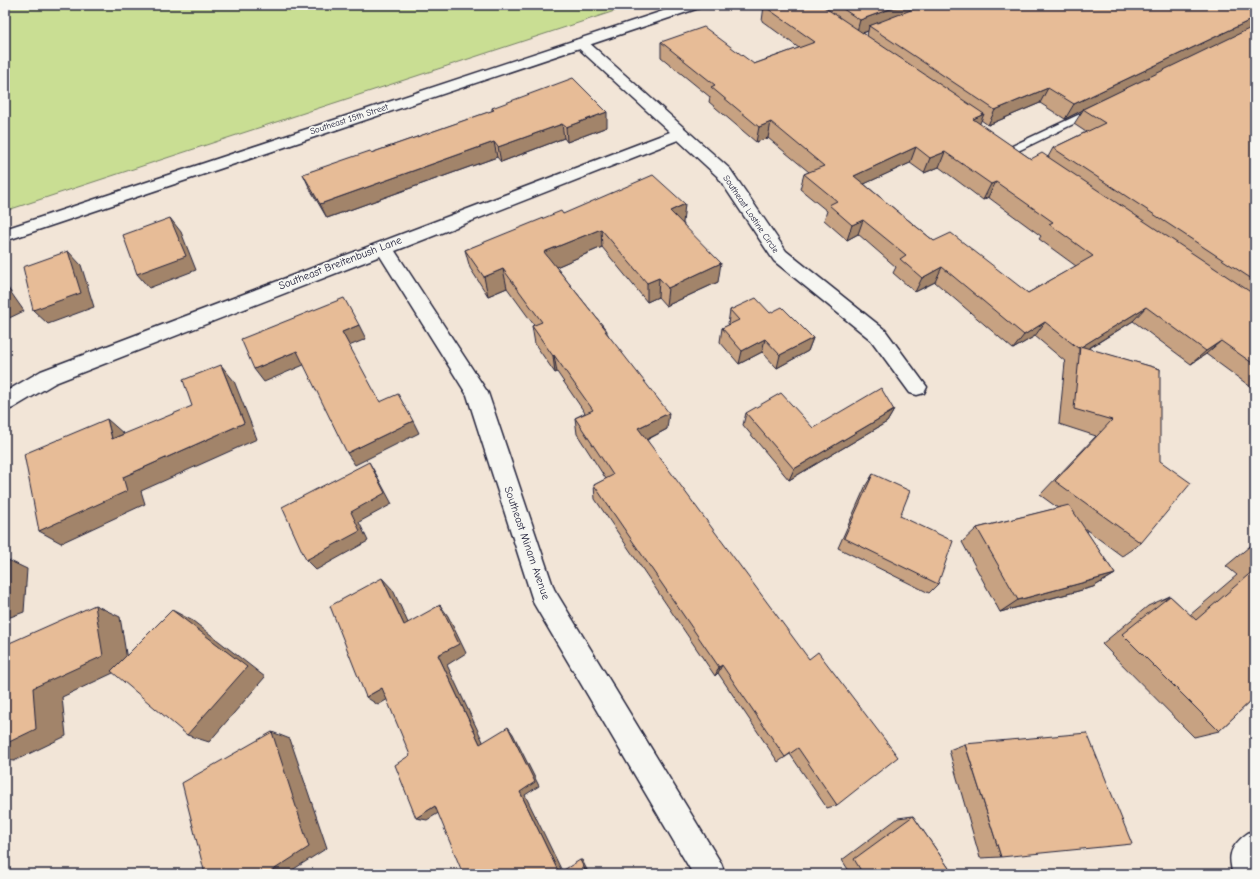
<svg xmlns="http://www.w3.org/2000/svg" width="1260" height="879" font-family="'Comic Neue',sans-serif">
<style>
.green{fill:#c9de93;stroke:#768067}
.lines{fill:none;stroke-linecap:round;stroke-linejoin:round}
.service-casing{stroke:#22223b;stroke-width:3}
.minor-casing{stroke:#22223b;stroke-width:3}
.secondary-casing{stroke:#22223b;stroke-width:3}
.service{fill:#f6f6f2;fill-rule:evenodd}
.minor{fill:#f6f6f2;fill-rule:evenodd}
.secondary{fill:#f6f6f2;fill-rule:evenodd}
.wall{fill:#c7a282;stroke:#22223b;fill-rule:evenodd}
.shaded-wall{fill:#a2846a;stroke:#22223b}
.building{fill:#e7bc97;stroke:#22223b;fill-rule:evenodd}
.labels{text-anchor:middle;dominant-baseline:central;stroke-width:3.5;stroke-linejoin:round;paint-order:stroke}
.far-street-label{font-size:9px;fill:#22223b;stroke:#f6f6f2}
.street-label{font-size:11px;fill:#22223b;stroke:#f6f6f2}
</style>
<rect width="100%" height="100%" fill="#f2e5d7"/>
<filter id="ink" filterUnits="userSpaceOnUse"><feTurbulence type="fractalNoise" baseFrequency=".025" numOctaves="2"/><feDisplacementMap in="SourceGraphic" scale="8" xChannelSelector="R" yChannelSelector="G"/><feConvolveMatrix kernelMatrix="1 2 1 2 8 2 1 2 1" color-interpolation-filters="sRGB"/></filter>
<g filter="url(#ink)">
<path class="green" d="M 5,5 L 633,5 L 5,211 Z"/>
<g class="lines">
<defs>
<path id="service" d="M 1095,107 L 1100,110 L 1098,112 L 1018,151 L 1014,152 L 1009,149 L 1010,147 Z
M 1255,829 L 1255,853 L 1250,858 L 1252,874 L 1232,874 C 1232,868 1229,860 1231,854 C 1233,844 1246,833 1255,829 Z"/>
<path id="minor" d="M 581,39 L 586,40 L 730,169 L 786,251 L 885,330 L 927,387 L 924,393 L 917,395 L 910,393 L 871,340 L 774,261 L 718,177 L 678,140 L 395,251 L 488,393 L 554,589 L 721,863 L 725,874 L 693,874 L 534,604 L 467,395 L 380,256 L 55,383 L 13,408 L 5,411 L 5,392 L 41,371 L 670,132 L 576,46 L 574,43 L 576,40 Z"/>
<path id="secondary" d="M 681,5 L 701,5 L 699,8 L 5,241 L 5,229 Z"/>
</defs>
<use href="#service" class="service-casing"/>
<use href="#minor" class="minor-casing"/>
<use href="#secondary" class="secondary-casing"/>
<use href="#service" class="service"/>
<use href="#minor" class="minor"/>
<use href="#secondary" class="secondary"/>
</g>
<path class="wall" d="M 768,5 L 1255,5 L 1255,390 L 1206,354 L 1191,364 L 1133,321 L 1088,349 L 1160,369 L 1141,543 L 1122,556 L 1084,528 L 1115,574 L 1093,587 L 1000,612 L 962,542 L 977,528 L 1058,508 L 1040,495 L 1096,436 L 1059,424 L 1065,363 L 1066,362 L 1035,336 L 1013,349 L 935,282 L 915,292 L 893,273 L 896,267 L 858,234 L 847,240 L 824,220 L 827,211 L 800,189 L 804,174 L 809,172 L 768,138 L 756,142 L 709,102 L 710,97 L 661,57 L 661,42 L 754,64 L 799,48 L 762,21 L 764,6 ZM 868,31 L 867,36 L 863,33 ZM 1040,103 L 1065,119 L 1083,110 L 1074,124 L 1086,132 L 1053,148 L 1048,157 L 1031,159 L 979,124 L 981,120 L 988,125 ZM 910,163 L 924,173 L 939,167 L 983,200 L 988,197 L 1041,236 L 1039,239 L 1076,266 L 1028,293 L 934,241 L 864,184 Z
M 492,108 L 607,127 L 567,142 L 564,138 L 501,162 L 497,157 L 327,218 L 310,189 L 303,174 L 371,153 L 492,111 Z
M 563,214 L 683,223 L 718,282 L 666,306 L 658,297 L 647,302 L 602,247 L 556,267 L 607,331 L 607,333 L 667,429 L 647,440 L 837,805 L 827,808 L 790,754 L 778,762 L 718,673 L 715,676 L 595,499 L 594,485 L 606,479 L 577,434 L 575,418 L 585,413 L 557,372 L 555,373 L 535,344 L 532,326 L 534,325 L 507,288 L 488,296 L 470,268 L 465,250 Z
M 730,310 L 770,313 L 813,338 L 808,351 L 777,368 L 762,352 L 739,364 L 720,342 L 722,328 L 729,325 L 728,324 Z
M 894,410 L 887,422 L 789,480 L 743,425 L 746,413 L 813,428 Z
M 873,474 L 900,516 L 938,584 L 929,593 L 838,548 L 866,485 Z
M 1255,542 L 1255,697 L 1219,731 L 1194,737 L 1102,644 L 1148,606 L 1170,596 L 1190,615 L 1237,575 L 1226,566 Z
M 965,744 L 1001,857 L 980,858 L 949,750 Z
M 913,816 L 953,874 L 851,874 L 842,860 L 898,818 Z"/>
<path class="shaded-wall" d="M 901,5 L 936,5 L 869,26 L 868,31 L 856,35 L 860,20 Z
M 1255,18 L 1255,28 L 1083,109 L 1083,110 L 1065,119 L 1074,104 Z
M 1048,88 L 1040,103 L 988,125 L 995,110 Z
M 607,112 L 607,127 L 567,142 L 566,127 Z
M 984,114 L 977,130 L 973,119 Z
M 771,122 L 768,138 L 756,142 L 759,127 Z
M 562,124 L 564,138 L 501,162 L 498,147 Z
M 494,142 L 497,157 L 327,218 L 320,204 Z
M 916,147 L 910,163 L 849,191 L 854,176 Z
M 945,152 L 939,167 L 924,173 L 930,158 Z
M 996,182 L 988,197 L 983,200 L 991,184 Z
M 685,204 L 683,223 L 669,230 L 670,211 Z
M 170,218 L 181,232 L 196,270 L 149,288 L 137,274 Z
M 863,220 L 858,234 L 847,240 L 852,225 Z
M 601,229 L 602,247 L 547,271 L 544,252 Z
M 68,251 L 81,265 L 94,307 L 48,324 L 33,310 Z
M 721,263 L 718,282 L 666,306 L 668,288 Z
M 942,267 L 935,282 L 915,292 L 922,278 Z
M 503,269 L 507,288 L 488,296 L 484,277 Z
M 659,278 L 658,297 L 647,302 L 647,283 Z
M 5,284 L 24,311 L 5,320 Z
M 1146,307 L 1133,321 L 1079,354 L 1079,348 Z
M 1045,322 L 1035,336 L 1013,349 L 1024,335 Z
M 359,325 L 366,339 L 349,346 L 342,332 Z
M 813,338 L 808,351 L 777,368 L 780,355 Z
M 765,339 L 762,352 L 739,364 L 742,351 Z
M 1221,341 L 1206,354 L 1191,364 L 1206,351 Z
M 297,351 L 306,364 L 264,382 L 254,369 Z
M 554,355 L 557,372 L 555,373 L 553,356 Z
M 221,365 L 234,381 L 257,439 L 141,491 L 145,504 L 61,543 L 39,531 L 123,477 L 244,423 Z
M 894,410 L 887,422 L 789,480 L 794,469 Z
M 669,413 L 667,429 L 638,444 L 638,428 Z
M 107,419 L 124,434 L 112,439 Z
M 413,421 L 419,433 L 355,465 L 347,453 Z
M 369,462 L 376,474 L 392,504 L 359,522 L 368,541 L 316,570 L 306,560 L 351,512 Z
M 8,560 L 27,569 L 24,612 L 5,619 L 5,598 Z
M 1115,574 L 1093,587 L 1000,612 L 1018,600 Z
M 382,578 L 393,590 L 414,636 L 404,625 Z
M 95,605 L 120,617 L 128,666 L 62,697 L 66,736 L 14,761 L 5,760 L 5,744 L 33,688 Z
M 440,605 L 448,616 L 466,653 L 447,665 L 487,750 L 480,744 L 438,655 Z
M 172,610 L 193,621 L 265,677 L 209,742 L 187,735 Z
M 722,665 L 718,673 L 715,676 L 719,667 Z
M 382,688 L 393,696 L 378,705 L 366,697 Z
M 508,727 L 513,734 L 539,786 L 525,795 L 563,873 L 559,873 L 520,792 Z
M 272,732 L 290,739 L 327,848 L 286,874 L 267,874 Z
M 435,806 L 445,809 L 427,820 L 416,818 Z
M 580,860 L 582,860 L 589,874 L 587,874 Z"/>
<path class="building" d="M 768,5 L 821,5 L 984,114 L 973,119 L 1031,159 L 1042,153 L 1255,295 L 1255,365 L 1221,341 L 1206,351 L 1146,307 L 1081,347 L 1080,346 L 1078,348 L 1045,322 L 1024,335 L 942,267 L 922,278 L 900,259 L 906,255 L 863,220 L 852,225 L 829,205 L 837,201 L 804,174 L 824,166 L 771,122 L 759,127 L 711,87 L 715,85 L 661,42 L 704,27 L 754,64 L 815,42 L 764,6 ZM 916,147 L 930,158 L 945,152 L 991,184 L 996,182 L 1053,222 L 1049,224 L 1093,256 L 1028,293 L 951,233 L 934,241 L 854,176 Z
M 837,5 L 901,5 L 860,20 Z
M 924,5 L 1255,5 L 1255,18 L 1074,104 L 1048,88 L 995,110 L 869,26 Z
M 1255,26 L 1255,281 L 1053,148 L 1105,123 L 1083,109 Z
M 573,78 L 607,112 L 566,127 L 562,124 L 498,147 L 494,142 L 320,204 L 303,174 L 370,151 L 371,153 L 494,110 L 492,108 Z
M 653,175 L 685,204 L 670,211 L 721,263 L 668,288 L 659,278 L 647,283 L 601,229 L 544,252 L 607,331 L 605,331 L 669,413 L 638,428 L 809,659 L 818,652 L 898,757 L 837,805 L 798,748 L 785,757 L 722,665 L 719,667 L 594,485 L 613,475 L 575,418 L 593,410 L 554,355 L 553,356 L 532,326 L 542,322 L 503,269 L 484,277 L 465,250 L 561,211 L 563,214 Z
M 170,218 L 186,256 L 137,274 L 123,235 Z
M 68,251 L 81,293 L 33,310 L 23,267 Z
M 5,291 L 9,297 L 5,299 Z
M 344,298 L 359,325 L 342,332 L 380,402 L 398,394 L 413,421 L 347,453 L 297,351 L 254,369 L 241,339 Z
M 756,298 L 770,313 L 782,307 L 813,338 L 780,355 L 765,339 L 742,351 L 722,328 L 739,320 L 730,310 Z
M 1080,346 L 1160,369 L 1160,461 L 1191,483 L 1141,543 L 1055,481 L 1112,420 L 1074,409 Z
M 221,365 L 244,423 L 123,477 L 127,491 L 39,531 L 24,454 L 107,419 L 112,439 L 192,406 L 183,380 Z
M 881,388 L 894,410 L 794,469 L 746,413 L 781,393 L 813,428 Z
M 369,462 L 385,493 L 351,512 L 360,531 L 306,560 L 282,507 Z
M 873,474 L 910,491 L 900,516 L 953,541 L 938,584 L 844,538 Z
M 1069,505 L 1115,574 L 1018,600 L 977,528 Z
M 1255,549 L 1255,558 L 1250,554 Z
M 8,560 L 5,598 L 5,561 Z
M 1255,569 L 1255,697 L 1219,731 L 1122,634 L 1170,596 L 1196,620 Z
M 382,578 L 404,625 L 440,605 L 459,644 L 438,655 L 480,744 L 508,727 L 535,782 L 520,792 L 559,873 L 580,860 L 587,874 L 463,874 L 435,806 L 416,818 L 395,765 L 410,755 L 382,688 L 366,697 L 330,606 Z
M 95,605 L 103,656 L 33,688 L 36,729 L 5,744 L 5,645 Z
M 172,610 L 247,667 L 187,735 L 111,671 Z
M 272,732 L 309,847 L 267,874 L 205,874 L 182,783 Z
M 1087,733 L 1132,844 L 1001,857 L 965,744 Z
M 913,816 L 953,874 L 863,874 L 854,859 Z"/>
</g>
<g class="labels">
<g class="far-street-label">
<text transform="translate(349 119) rotate(-18)">Southeast 15th Street</text>
<text transform="translate(751 214) rotate(56)">Southeast Lostine Circle</text>
</g>
<g class="street-label">
<text transform="translate(340 263) rotate(-21)">Southeast Breitenbush Lane</text>
<text transform="translate(527 543) rotate(71)">Southeast Minam Avenue</text>
</g>
</g>
<rect width="1260" height="879" fill="none" stroke="#f6f6f2" stroke-width="20"/>
<rect x="10" y="10" width="1240" height="859" fill="none" stroke="#22223b" stroke-width="1.5" filter="url(#ink)"/>
</svg>
